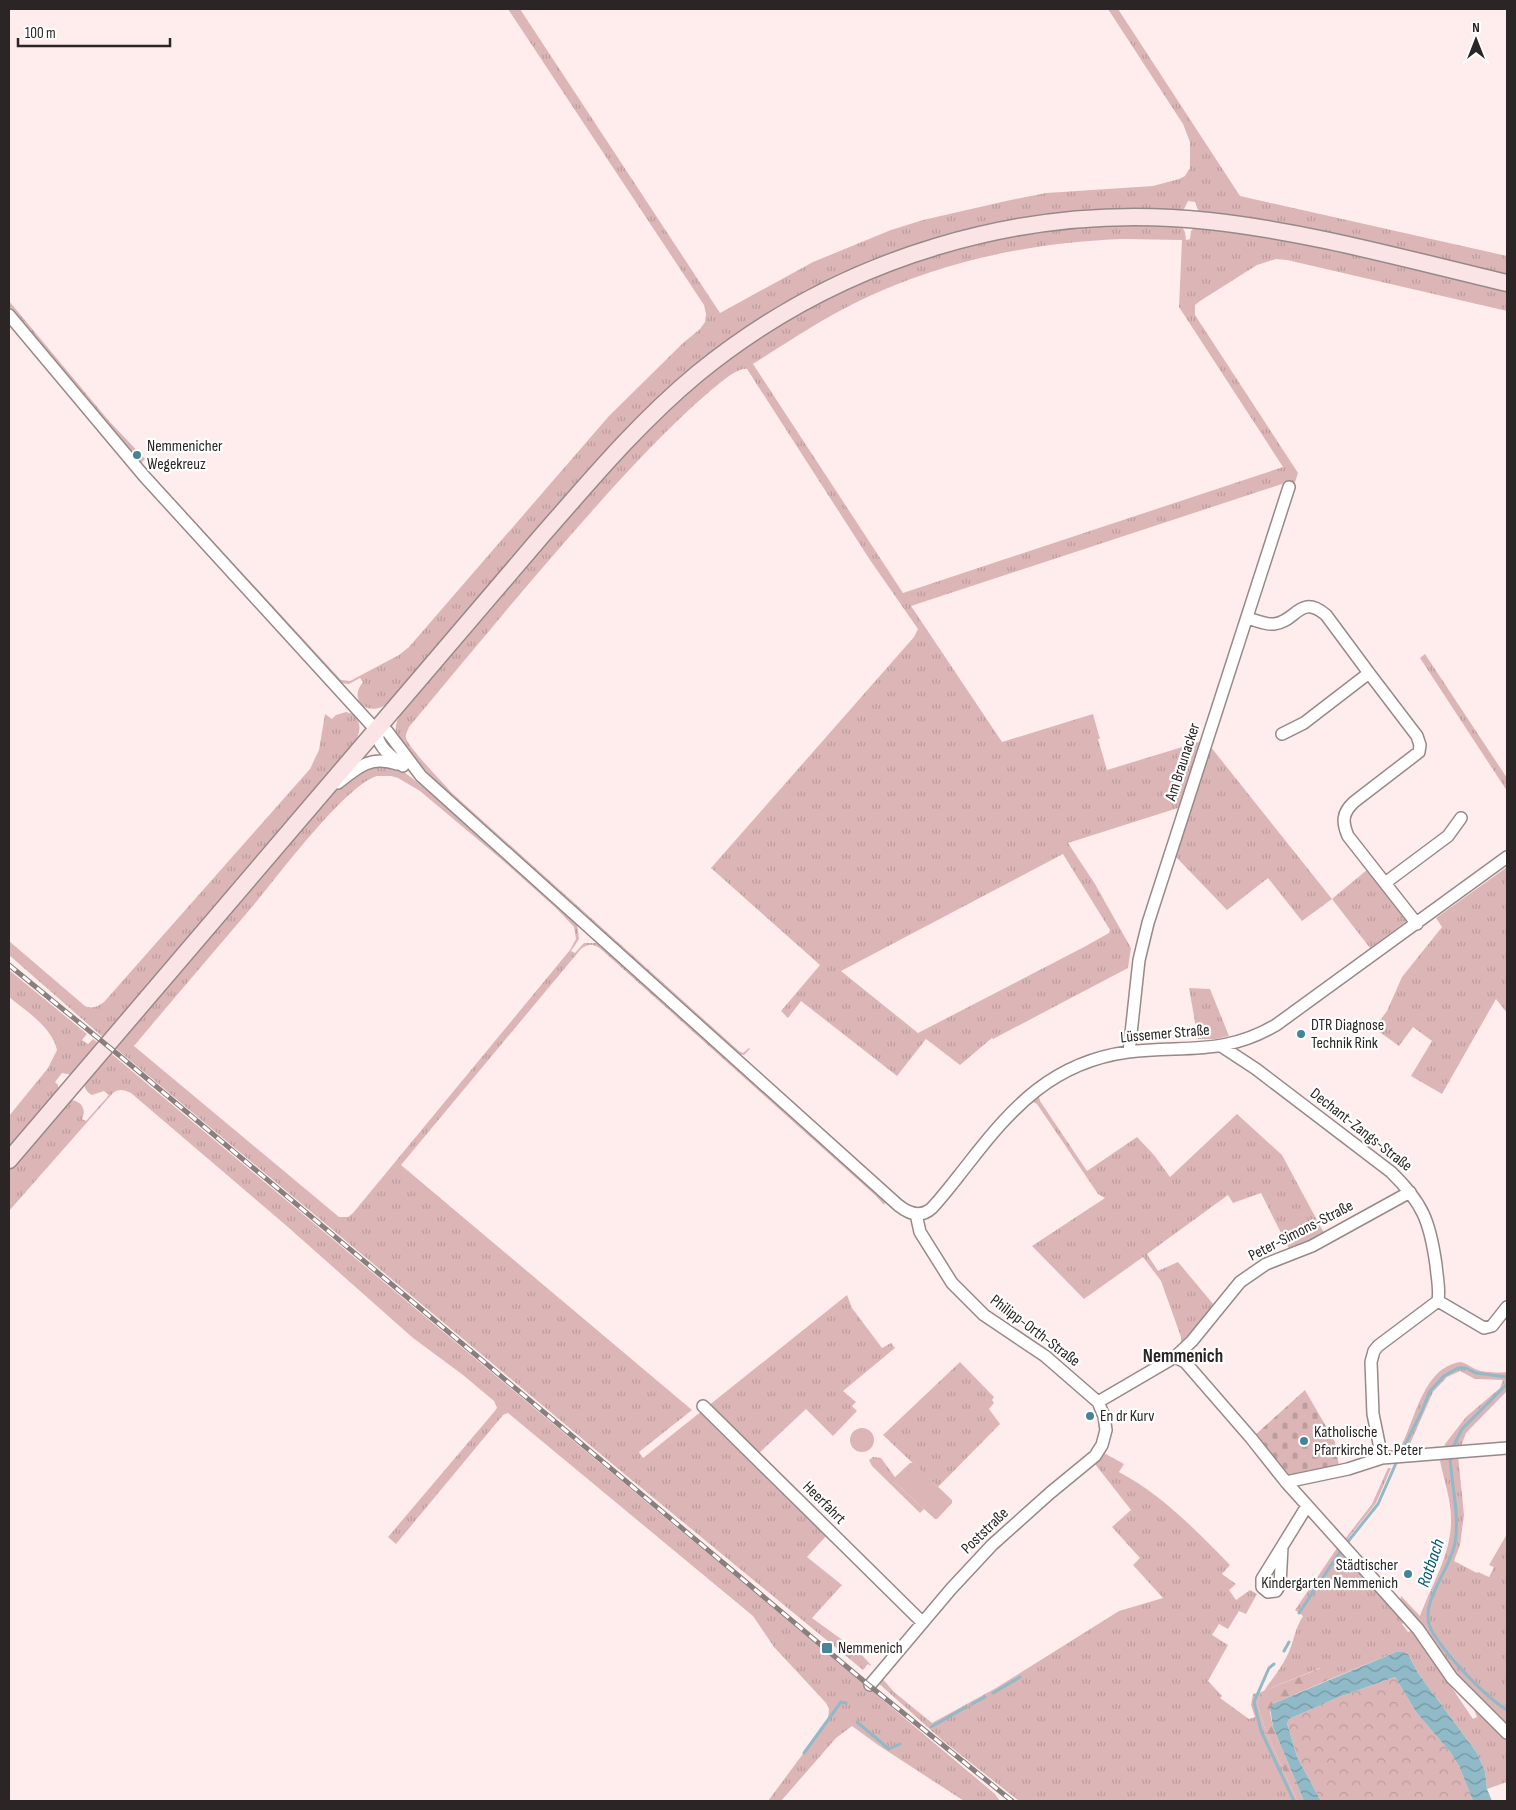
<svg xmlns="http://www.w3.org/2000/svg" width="1516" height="1810" font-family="'Sofia Sans Condensed',sans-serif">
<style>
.grass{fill:url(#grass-tufts);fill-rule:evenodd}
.forest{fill:url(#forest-firs)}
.cemetery{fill:url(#cemetery-stones)}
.park{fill:url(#park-crowns)}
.pitch{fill:#dcb6b7}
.water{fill:url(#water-waves)}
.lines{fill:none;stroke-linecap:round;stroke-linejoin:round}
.stream{stroke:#90bac7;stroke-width:3}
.street-casing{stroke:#988989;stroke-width:14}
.secondary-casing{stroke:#988989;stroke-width:19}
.street{stroke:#fff;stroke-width:11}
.secondary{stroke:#fbe4e5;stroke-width:16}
.rail-casing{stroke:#8a7f7f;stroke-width:5}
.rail{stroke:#fff;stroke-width:3;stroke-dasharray:9;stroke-linecap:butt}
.poi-dot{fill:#448597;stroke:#fff;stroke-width:2}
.labels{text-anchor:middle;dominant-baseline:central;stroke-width:4.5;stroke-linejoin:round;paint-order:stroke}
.poi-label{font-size:16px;fill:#2b2525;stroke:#fff;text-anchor:start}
.street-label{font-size:16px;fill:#2b2525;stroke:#fff}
.water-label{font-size:18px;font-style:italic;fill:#055d70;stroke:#fff}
.quarter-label{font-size:19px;font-weight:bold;fill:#2b2525;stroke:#fff}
</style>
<defs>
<pattern id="grass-tufts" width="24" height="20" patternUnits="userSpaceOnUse" patternTransform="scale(1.25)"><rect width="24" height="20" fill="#dcb6b7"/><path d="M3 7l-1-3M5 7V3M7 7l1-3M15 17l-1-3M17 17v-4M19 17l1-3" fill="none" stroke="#bd9c9d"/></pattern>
<pattern id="forest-firs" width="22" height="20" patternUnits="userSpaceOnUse" patternTransform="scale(1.25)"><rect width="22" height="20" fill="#dcb6b7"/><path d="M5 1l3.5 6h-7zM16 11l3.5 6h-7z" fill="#bd9c9d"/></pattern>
<pattern id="cemetery-stones" width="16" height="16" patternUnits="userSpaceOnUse" patternTransform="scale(1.25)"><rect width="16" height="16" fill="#dcb6b7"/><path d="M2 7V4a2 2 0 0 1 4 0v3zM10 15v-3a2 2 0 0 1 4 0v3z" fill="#bd9c9d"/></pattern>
<pattern id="park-crowns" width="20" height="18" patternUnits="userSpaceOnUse" patternTransform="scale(1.25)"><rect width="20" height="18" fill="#dcb6b7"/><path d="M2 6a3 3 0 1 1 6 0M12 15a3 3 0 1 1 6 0" fill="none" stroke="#bd9c9d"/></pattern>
<pattern id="water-waves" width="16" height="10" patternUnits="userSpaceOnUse" patternTransform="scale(1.25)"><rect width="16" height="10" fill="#90bac7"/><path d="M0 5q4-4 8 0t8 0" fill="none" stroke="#7697a1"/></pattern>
</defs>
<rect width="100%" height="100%" fill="#ffeded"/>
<path class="grass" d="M 508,9 L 520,9 L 720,313 L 813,262 L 891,230 L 923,220 L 1006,201 L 1046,193 L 1153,186 L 1179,179 L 1185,176 L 1190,168 L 1190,142 L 1183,124 L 1108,9 L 1118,9 L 1240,196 L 1507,256 L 1507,277 L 1199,213 L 1195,202 L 1188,201 L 1184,209 L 1178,212 L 959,234 L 713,355 L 390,702 C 369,719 347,701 363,682 L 360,678 L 349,684 L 340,683 L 332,691 L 136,474 L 9,321 L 9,301 L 109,421 L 145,459 L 141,463 L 341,680 L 350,681 L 399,655 L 409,647 L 609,416 L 683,343 L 700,329 L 705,322 L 706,314 L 704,305 L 698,296 Z
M 1107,223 L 1182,227 L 1185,232 L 1186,240 L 1190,239 L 1191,231 L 1195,227 L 1250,232 L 1507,288 L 1507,311 L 1287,260 L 1276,259 L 1257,265 L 1200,301 L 1195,305 L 1195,315 L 1298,473 L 1293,488 L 1285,483 L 911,606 L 1002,742 L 1093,714 L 1100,739 L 1098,739 L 1107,770 L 1202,741 L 1181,807 L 1068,843 L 1095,884 L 1131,948 L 1128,968 L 993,1039 L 992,1038 L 960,1065 L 926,1039 L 897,1076 L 801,1001 L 788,1018 L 781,1011 L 820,965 L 711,868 L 914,637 L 918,629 L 870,560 L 747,369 C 737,367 717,386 709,392 C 658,436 614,486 570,536 C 515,599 462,663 409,727 C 408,730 405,735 406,738 C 408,747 444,784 452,793 L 739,1051 L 743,1053 L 749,1048 L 750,1049 L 744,1055 L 739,1054 L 440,785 C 430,775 398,743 396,732 C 395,726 397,721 399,716 L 639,435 L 725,359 L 837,290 L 962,244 ZM 1123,239 L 1182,240 L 1179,307 L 1283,467 L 903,593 L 753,364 C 788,342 823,318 861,300 C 942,261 1034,242 1123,239 ZM 1063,854 L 1110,930 L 1109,933 L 1084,947 L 918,1033 L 841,971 Z
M 1425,654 L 1507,778 L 1507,791 L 1420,658 Z
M 346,712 L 353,714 C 363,724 360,733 354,744 L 105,1039 L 9,955 L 9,941 L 85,1006 C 93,1009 97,1007 104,1002 L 310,769 L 319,750 L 325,714 L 332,719 L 336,715 Z
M 1210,746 L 1332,899 L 1368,869 L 1408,920 L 1370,948 L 1332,899 L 1302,921 L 1268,878 L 1227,910 L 1176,857 L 1174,851 Z
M 375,765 L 400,769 L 412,778 L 452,811 L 577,923 L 579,939 L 571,951 L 575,953 L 584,943 L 599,943 L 874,1190 L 885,1202 L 884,1205 L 876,1196 L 603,951 C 595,944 589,942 580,950 L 401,1165 L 692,1410 L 639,1452 L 643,1458 L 847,1295 L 852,1308 L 882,1348 L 891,1343 L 895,1348 L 843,1391 L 856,1402 L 852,1406 L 857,1411 L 833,1436 L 806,1409 L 758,1454 L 827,1535 L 807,1557 L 842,1585 L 812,1618 L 859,1652 L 871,1665 L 870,1666 L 868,1664 L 863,1670 L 622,1472 L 113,1046 L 326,799 L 358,772 ZM 377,776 L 391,776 L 398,778 L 420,791 L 501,859 L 557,909 L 574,927 L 576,939 L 570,950 L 353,1213 L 348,1217 L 339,1217 L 134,1046 C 175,997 216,949 257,901 C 280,873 347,784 377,776 Z
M 1507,867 L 1507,1013 L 1496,999 L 1442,1094 L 1411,1076 L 1432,1041 L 1413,1027 L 1399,1046 L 1374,1028 L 1387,1011 L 1402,977 L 1442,927 L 1436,918 Z
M 9,970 L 87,1034 L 82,1040 L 88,1044 L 93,1039 L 100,1044 L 72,1075 L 62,1073 L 55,1082 L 58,1085 L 58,1091 L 9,1152 L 9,1116 L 48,1068 L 57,1050 C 52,1027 26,1011 9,997 Z
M 1189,988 L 1210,989 L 1229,1036 L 1216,1039 L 1198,1039 Z
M 108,1051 L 995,1794 L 1000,1801 L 964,1801 L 878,1745 L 852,1726 L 836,1738 L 781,1801 L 768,1801 L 828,1720 L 829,1709 L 826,1703 L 774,1647 L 753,1616 L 508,1413 L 503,1415 L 396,1544 L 388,1537 L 494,1412 L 497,1408 L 494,1401 L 463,1375 L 413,1338 L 289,1228 L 131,1093 C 123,1090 119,1088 112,1094 L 9,1211 L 9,1167 L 71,1100 C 81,1101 87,1109 82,1119 L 86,1121 L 109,1095 L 104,1091 L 92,1095 C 86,1092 84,1087 84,1081 Z
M 1039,1097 L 1040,1101 L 1087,1171 L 1137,1137 L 1154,1155 L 1170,1177 L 1237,1114 L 1282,1155 L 1325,1235 L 1290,1251 L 1261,1193 L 1233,1203 L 1228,1195 L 1147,1254 L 1158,1271 L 1178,1262 L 1214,1305 L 1181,1344 L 1181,1337 L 1161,1281 L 1143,1257 L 1084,1299 L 1032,1246 L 1105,1198 L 1098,1194 L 1037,1104 L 1033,1102 Z
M 960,1362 L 994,1397 L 992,1400 L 994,1403 L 989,1409 L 1000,1424 L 938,1487 L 883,1435 Z
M 1461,1362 C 1467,1364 1470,1366 1475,1369 C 1485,1373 1497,1373 1507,1372 L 1507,1391 L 1466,1433 L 1461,1446 L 1444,1447 L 1445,1444 L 1466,1417 L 1500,1388 L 1503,1380 L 1475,1379 L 1460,1371 L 1447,1377 L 1433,1392 L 1406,1453 L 1397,1454 C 1415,1425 1421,1367 1461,1362 Z
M 1104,1453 L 1124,1464 L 1119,1472 C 1161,1494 1197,1531 1230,1565 L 1222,1574 L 1236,1584 L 1229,1590 L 1236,1600 L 1250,1590 L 1257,1594 L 1246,1614 L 1239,1611 L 1228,1629 L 1219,1624 L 1212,1635 L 1228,1645 L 1208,1681 L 1222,1696 L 1220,1698 L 1249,1719 L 1255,1717 L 1251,1705 L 1253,1694 L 1261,1692 L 1257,1703 L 1265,1729 L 1297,1801 L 1019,1801 L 942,1740 L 876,1681 L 881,1677 L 894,1692 L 932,1723 L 996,1688 L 1119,1611 L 1163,1598 L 1133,1565 L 1140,1558 L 1112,1527 L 1131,1510 L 1095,1464 Z
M 1458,1455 L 1464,1515 L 1460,1545 L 1454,1561 L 1477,1573 L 1478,1572 L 1489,1577 L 1494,1567 L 1489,1565 L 1507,1534 L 1507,1729 L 1463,1686 L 1400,1602 L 1401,1596 L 1420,1616 C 1432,1584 1452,1553 1451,1518 C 1451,1500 1444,1480 1440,1461 L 1443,1457 Z
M 873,1457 L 881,1458 L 895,1477 L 894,1482 L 924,1509 L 920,1513 L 872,1466 L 869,1460 Z
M 1388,1468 L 1391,1468 L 1376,1503 L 1346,1541 L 1345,1539 L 1372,1504 Z
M 1337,1548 L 1405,1622 L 1402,1624 L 1408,1632 L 1413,1630 L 1473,1719 L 1477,1717 L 1472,1704 L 1507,1738 L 1507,1782 L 1487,1789 L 1485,1771 L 1477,1753 L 1418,1673 L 1408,1654 L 1396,1652 L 1326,1681 L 1320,1668 L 1264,1691 C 1272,1679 1282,1667 1288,1654 C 1294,1641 1295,1628 1303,1616 L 1295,1610 Z"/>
<path class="forest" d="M 1321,1668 L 1326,1681 L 1275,1703 L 1270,1712 L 1273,1727 L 1304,1801 L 1297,1801 L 1265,1729 L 1257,1703 L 1261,1692 Z"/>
<path class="cemetery" d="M 1305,1390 L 1335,1442 L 1339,1466 L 1288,1475 L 1254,1436 Z"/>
<path class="park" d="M 1395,1677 L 1416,1712 L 1450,1752 L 1459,1766 L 1473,1801 L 1321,1801 L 1297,1757 L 1287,1723 L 1289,1719 L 1339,1697 Z"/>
<path class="pitch" d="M850 1440a12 12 0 1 1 24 0a12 12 0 1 1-24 0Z
M 910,1463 L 913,1463 L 952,1500 L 952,1503 L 937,1519 L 935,1519 L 894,1482 L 893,1479 Z"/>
<path class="water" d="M 1396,1652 L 1403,1652 L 1408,1654 L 1418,1673 L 1477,1753 L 1485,1771 L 1487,1789 L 1492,1801 L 1473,1801 L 1459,1766 L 1450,1752 L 1416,1712 L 1395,1677 L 1339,1697 L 1289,1719 L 1287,1723 L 1297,1757 L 1321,1801 L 1304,1801 L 1273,1727 L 1270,1707 L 1275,1703 Z"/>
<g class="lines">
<path class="stream" d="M 1452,1449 L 1462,1429 L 1507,1384
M 1401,1453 L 1421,1413 L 1430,1391 L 1444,1376 L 1458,1368 L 1466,1368 L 1476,1373 L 1507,1377
M 1450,1455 C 1451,1484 1460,1514 1455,1543 C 1451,1565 1434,1584 1429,1607 C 1427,1616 1428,1625 1433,1633 C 1447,1656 1484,1696 1507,1710
M 1346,1544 L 1378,1504 L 1397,1461
M 1299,1613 L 1342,1549
M 1284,1651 L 1289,1642
M 1274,1664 L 1269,1668 L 1254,1702 L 1261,1731 L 1294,1801
M 993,1693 L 1020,1677
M 972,1704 L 985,1697
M 857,1722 L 889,1749 L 900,1744
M 931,1727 L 966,1707
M 804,1753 L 841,1702 L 846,1703"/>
<defs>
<path id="street" d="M 9,315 L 144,476 L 376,730 C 378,748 390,755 403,766
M 1247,618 C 1256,620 1265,625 1274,624 C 1296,622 1300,593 1326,615 L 1369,673
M 376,730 L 387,731 L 421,776 L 898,1205 C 909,1214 921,1218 932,1208 C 945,1194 956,1179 968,1164 C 1012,1107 1053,1062 1128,1052 C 1185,1045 1223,1056 1276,1025 L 1507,857
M 1282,734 L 1304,723 L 1369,673 L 1417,736 L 1420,745 L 1419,752 L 1354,802 C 1342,813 1342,822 1348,836 L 1417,924
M 338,783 C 358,767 371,755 397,764
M 1385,883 L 1448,836 L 1461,818
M 1221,1046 L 1256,1069 L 1391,1172 C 1423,1203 1430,1222 1436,1265 C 1437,1277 1440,1289 1438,1301
M 1129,1052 L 1139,960 L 1148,923 L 1289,487
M 1438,1301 L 1484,1328 L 1492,1326 L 1507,1307
M 1175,1357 L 1192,1341 L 1240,1282 L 1266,1264 L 1312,1246 L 1410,1192
M 1098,1402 L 1175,1357 L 1185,1362 L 1251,1438 L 1286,1482 L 1418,1629 L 1452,1678 L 1507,1733
M 703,1406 L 922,1622
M 1382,1458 L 1373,1414 L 1371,1362 L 1374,1351 L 1378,1346 L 1438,1301
M 1286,1482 L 1348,1469 L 1382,1458 L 1507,1448
M 1282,1547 L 1280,1585 L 1276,1591 L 1268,1592 L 1262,1587 L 1262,1579 L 1307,1506
M 870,1685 L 951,1589 L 992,1545 L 1050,1493 L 1095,1456 L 1102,1445 L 1106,1430 L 1104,1416 L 1098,1402 L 1045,1356 L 984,1315 L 952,1283 L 920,1232 L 916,1214"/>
<path id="secondary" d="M 9,1160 L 539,539 C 589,482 638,423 697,374 C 840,257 1026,201 1209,221 C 1310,232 1409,260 1507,283"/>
</defs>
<use href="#street" class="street-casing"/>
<use href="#secondary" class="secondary-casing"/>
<use href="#street" class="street"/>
<use href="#secondary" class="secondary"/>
<defs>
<path id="rail" d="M 9,965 L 120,1056 L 865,1682 L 1012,1801"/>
</defs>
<use href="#rail" class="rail-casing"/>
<use href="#rail" class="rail"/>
</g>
<g class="poi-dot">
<circle cx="137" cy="455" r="5"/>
<circle cx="1301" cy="1034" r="5"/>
<circle cx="1090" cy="1416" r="5"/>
<circle cx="1304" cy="1441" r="5"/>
<circle cx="1408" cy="1574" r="5"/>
<rect x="821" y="1642" width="12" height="12" rx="2.5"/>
</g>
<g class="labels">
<g class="poi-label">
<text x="147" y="446">Nemmenicher<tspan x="147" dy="18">Wegekreuz</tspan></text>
<text x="1311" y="1025">DTR Diagnose<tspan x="1311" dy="18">Technik Rink</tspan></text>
<text x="1100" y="1416">En dr Kurv</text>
<text x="1314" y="1432">Katholische<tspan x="1314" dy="18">Pfarrkirche St. Peter</tspan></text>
<text x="1398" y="1565" text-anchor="end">Städtischer<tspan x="1398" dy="18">Kindergarten Nemmenich</tspan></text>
<text x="838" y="1648">Nemmenich</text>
</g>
<g class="street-label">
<text transform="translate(1183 762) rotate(-72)">Am Braunacker</text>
<text transform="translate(1165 1034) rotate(-5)">Lüssemer Straße</text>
<text transform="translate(1361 1130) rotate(38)">Dechant-Zangs-Straße</text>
<text transform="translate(1301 1231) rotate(-27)">Peter-Simons-Straße</text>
<text transform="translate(1035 1331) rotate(37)">Philipp-Orth-Straße</text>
<text transform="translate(824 1503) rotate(45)">Heerfahrt</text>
<text transform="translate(985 1531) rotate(-44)">Poststraße</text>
</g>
<g class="water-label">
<text transform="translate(1431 1563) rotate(-71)">Rotbach</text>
</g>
<g class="quarter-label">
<text x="1183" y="1356">Nemmenich</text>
</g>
</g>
<rect width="1516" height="1810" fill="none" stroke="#2b2525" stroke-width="20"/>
<g transform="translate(1476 40)" stroke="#ffffff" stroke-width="4" paint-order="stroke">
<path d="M0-4L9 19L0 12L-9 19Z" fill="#2b2525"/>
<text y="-8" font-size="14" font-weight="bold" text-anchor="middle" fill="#2b2525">N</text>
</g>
<path d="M18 38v8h152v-8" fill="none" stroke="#2b2525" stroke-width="2.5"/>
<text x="25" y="38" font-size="15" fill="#2b2525" stroke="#ffffff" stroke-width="4" paint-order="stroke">100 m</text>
</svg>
